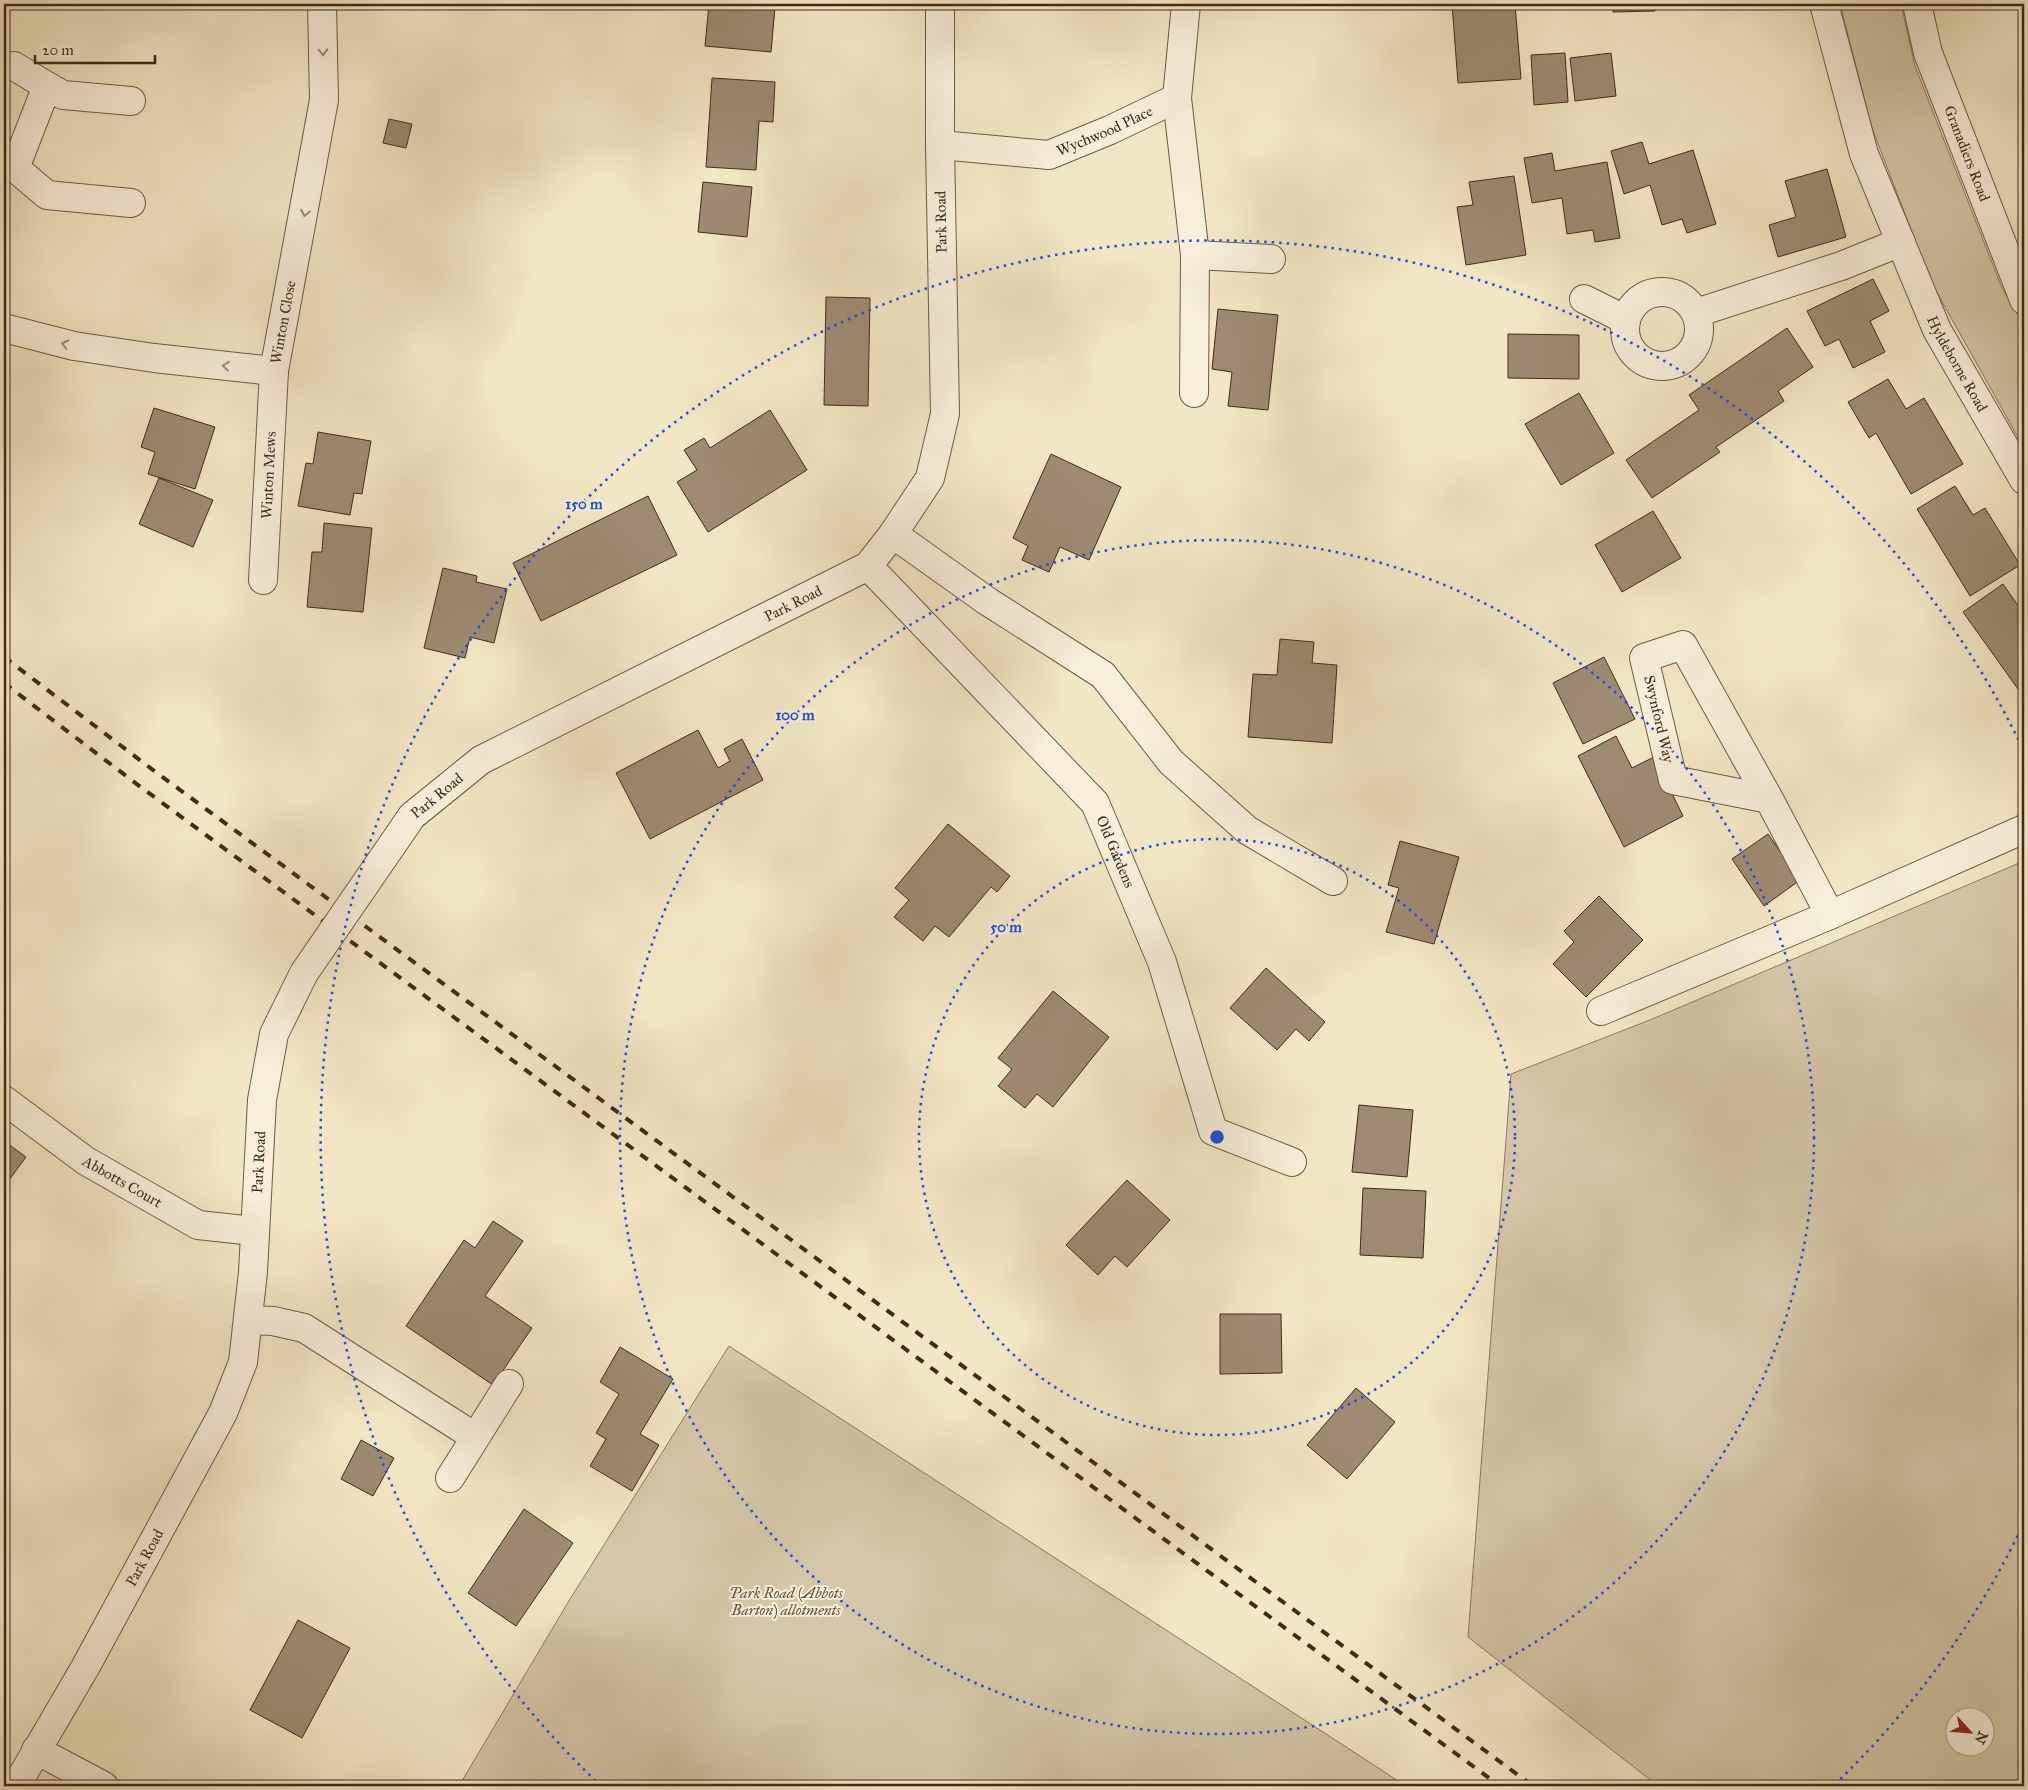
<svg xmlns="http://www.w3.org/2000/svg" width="2028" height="1790" font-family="'IM FELL Great Primer',serif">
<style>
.green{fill:#d4c7a7;stroke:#8c7860;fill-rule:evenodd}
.building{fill:#9e8b72;stroke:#43281a}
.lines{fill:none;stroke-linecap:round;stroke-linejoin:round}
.minor-casing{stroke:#6f5844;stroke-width:30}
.minor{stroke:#f7efd9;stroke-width:28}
.rail{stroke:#43281a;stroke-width:4;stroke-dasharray:9 9;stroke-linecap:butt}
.minor-bridge-casing{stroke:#6f5844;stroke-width:30;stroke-linecap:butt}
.minor-bridge{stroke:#f7efd9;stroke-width:28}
.oneway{stroke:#9d8c7a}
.ring{fill:none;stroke:#1d4ed8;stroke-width:2.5;stroke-dasharray:2.5 5}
.labels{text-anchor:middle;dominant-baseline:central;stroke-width:4;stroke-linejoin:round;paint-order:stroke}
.street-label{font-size:15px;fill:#43281a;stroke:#f7efd9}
.park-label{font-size:15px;font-style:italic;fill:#67503d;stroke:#f7efd9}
.centre{fill:#1d4ed8;stroke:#f7efd9;stroke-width:2.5}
.ring-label{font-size:15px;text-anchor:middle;font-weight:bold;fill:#1d4ed8;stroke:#f7efd9;stroke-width:4;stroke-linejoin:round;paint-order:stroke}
</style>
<rect width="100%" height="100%" fill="#f2e7c4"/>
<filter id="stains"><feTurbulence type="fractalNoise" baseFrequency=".004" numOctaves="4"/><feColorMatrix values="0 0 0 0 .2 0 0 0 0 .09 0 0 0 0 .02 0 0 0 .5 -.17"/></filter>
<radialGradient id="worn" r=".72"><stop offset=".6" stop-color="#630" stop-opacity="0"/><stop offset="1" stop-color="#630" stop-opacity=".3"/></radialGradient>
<path class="green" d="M 1840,4 L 1901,4 L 1915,66 L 2002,288 L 2024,325 L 2024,448 L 1931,282 L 1872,128 Z
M 2024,861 L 2024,1786 L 1658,1786 L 1468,1637 L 1511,1074 L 1650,1020 ZM 1956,1718 L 1986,1718 L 1986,1748 L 1956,1748 Z
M 729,1346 L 1406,1786 L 459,1786 L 570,1599 Z"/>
<path class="building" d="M 709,4 L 758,4 L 757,6 L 775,7 L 771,52 L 705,46 Z
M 1452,4 L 1515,4 L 1521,79 L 1458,83 Z
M 1613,4 L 1655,4 L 1655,11 L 1613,12 Z
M 1565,53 L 1568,102 L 1534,105 L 1531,55 Z
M 1611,53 L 1616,96 L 1575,101 L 1570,58 Z
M 712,78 L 775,82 L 773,122 L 759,121 L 756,170 L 706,167 Z
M 389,119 L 412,124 L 406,148 L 383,143 Z
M 1642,142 L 1649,164 L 1693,150 L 1716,224 L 1687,233 L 1682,219 L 1662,225 L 1650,185 L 1624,194 L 1611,151 Z
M 1552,153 L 1555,171 L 1607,162 L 1620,238 L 1595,242 L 1593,230 L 1567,234 L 1562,198 L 1532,203 L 1524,158 Z
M 1827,169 L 1846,237 L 1778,257 L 1769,225 L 1796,217 L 1785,181 Z
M 1514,176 L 1526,255 L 1466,265 L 1457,207 L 1473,205 L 1469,182 Z
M 703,182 L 752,187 L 747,237 L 698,232 Z
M 1873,279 L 1889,311 L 1870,321 L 1885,352 L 1853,368 L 1839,339 L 1825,346 L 1807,311 Z
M 826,297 L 870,298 L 868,406 L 824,405 Z
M 1218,309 L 1278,315 L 1268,410 L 1228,406 L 1232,372 L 1212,369 Z
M 1787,328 L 1813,367 L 1778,391 L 1784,401 L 1716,447 L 1720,452 L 1652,498 L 1626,460 L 1699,410 L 1689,395 Z
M 1508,334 L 1579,335 L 1579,379 L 1508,378 Z
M 1888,379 L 1906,409 L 1924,398 L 1963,464 L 1911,494 L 1876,433 L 1869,438 L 1848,402 Z
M 1579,393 L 1614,453 L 1561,485 L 1525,424 Z
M 154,408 L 215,427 L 195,489 L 148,474 L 155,452 L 141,447 Z
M 770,410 L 807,470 L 708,532 L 677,482 L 697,470 L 684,450 L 704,438 L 710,448 Z
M 318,432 L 371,441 L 362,494 L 354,493 L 350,515 L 298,506 L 306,463 L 313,464 Z
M 1051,454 L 1121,487 L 1089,560 L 1060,547 L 1049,572 L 1022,560 L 1028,546 L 1013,538 Z
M 159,478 L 213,500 L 193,547 L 139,524 Z
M 1955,486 L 1973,515 L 1985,508 L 2020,565 L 1970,596 L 1917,509 Z
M 648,496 L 677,555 L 541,621 L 513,563 Z
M 1653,511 L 1681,558 L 1622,592 L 1595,545 Z
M 324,523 L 372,528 L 363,612 L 307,607 L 312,552 L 322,552 Z
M 443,568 L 477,576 L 476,582 L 507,589 L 494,643 L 470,637 L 465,658 L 424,648 Z
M 2003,584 L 2024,614 L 2024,695 L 2023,696 L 1963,612 Z
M 1280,639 L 1314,642 L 1312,663 L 1337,665 L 1332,743 L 1248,737 L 1253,674 L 1277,675 Z
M 1604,657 L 1635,719 L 1583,744 L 1553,683 Z
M 698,730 L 718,768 L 730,761 L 724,749 L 742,739 L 763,780 L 650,839 L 616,773 Z
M 1616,736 L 1632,768 L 1654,757 L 1683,816 L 1624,847 L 1578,756 Z
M 948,824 L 1010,876 L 997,892 L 991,887 L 949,937 L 935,926 L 923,941 L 894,917 L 909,900 L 895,888 Z
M 1768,834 L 1800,880 L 1764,906 L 1732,859 Z
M 1400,841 L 1459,857 L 1434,944 L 1386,932 L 1399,888 L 1388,885 Z
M 1599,896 L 1643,940 L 1586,997 L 1553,964 L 1574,942 L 1564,931 Z
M 1266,968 L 1325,1022 L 1309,1041 L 1296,1029 L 1277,1050 L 1230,1008 Z
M 1053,991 L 1109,1037 L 1053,1107 L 1037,1094 L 1025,1108 L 998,1086 L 1012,1069 L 998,1058 Z
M 1359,1105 L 1413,1110 L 1407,1177 L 1352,1172 Z
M 4,1141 L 26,1157 L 4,1187 Z
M 1127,1180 L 1170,1220 L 1127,1267 L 1115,1256 L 1098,1275 L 1066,1245 Z
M 1363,1188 L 1426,1191 L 1423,1258 L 1360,1255 Z
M 493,1221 L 523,1241 L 485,1296 L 532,1328 L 493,1385 L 406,1326 L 464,1240 L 475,1248 Z
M 1220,1314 L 1281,1314 L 1282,1373 L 1220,1374 Z
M 620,1347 L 673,1379 L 640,1434 L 659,1445 L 632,1491 L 590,1466 L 606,1439 L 596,1433 L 619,1394 L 600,1382 Z
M 1356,1388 L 1395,1422 L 1347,1479 L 1307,1445 Z
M 361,1440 L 394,1458 L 373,1496 L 341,1479 Z
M 524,1509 L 573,1543 L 516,1626 L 468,1593 Z
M 298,1620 L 350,1648 L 302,1738 L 250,1710 Z"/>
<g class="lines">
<defs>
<g id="minor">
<path d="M 1186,4 L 1177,98 L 1195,255 L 1194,393"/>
<path id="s1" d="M 1824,4 L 1864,154 L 1937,330 L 2024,480"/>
<path id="s2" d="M 1917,4 L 1928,53 L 2024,300"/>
<path d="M 14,66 L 47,86 L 15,168 L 47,195 L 131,203"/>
<path d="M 47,86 L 63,95 L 131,101"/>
<path id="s3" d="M 940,145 L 1049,155 L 1110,130 L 1177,98"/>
<path d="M 1195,255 L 1271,259"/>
<circle cx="1662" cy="329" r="37"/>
<path d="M 1584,299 L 1626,320"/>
<path d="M 1696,313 L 1841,266 L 1901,242"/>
<path d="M 4,328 L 74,346 L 154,358 L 274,371"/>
<path d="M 893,534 L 987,601 L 1103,675 L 1171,762 L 1247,830 L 1333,881"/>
<path id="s4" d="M 868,566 L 1095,803 L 1162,962 L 1213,1131 L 1292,1162"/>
<path id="s5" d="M 263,580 L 274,371 L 324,100 L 322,4"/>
<path d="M 1769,799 L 1673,780 L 1644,658 L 1683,645 L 1769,799 L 1830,915"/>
<path id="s6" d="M 412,816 L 481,760 L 868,566 L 893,534 L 930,478 L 945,414 L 940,145 L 940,4"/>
<path d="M 1601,1011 L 1830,915 L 2024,829"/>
<path id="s7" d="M 4,1100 L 86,1161 L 198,1225 L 254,1231"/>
<path d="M 248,1320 L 273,1321 L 304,1328 L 475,1437"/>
<path d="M 450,1478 L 509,1384"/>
<path d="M 36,1750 L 104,1786"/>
<path id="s8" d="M 16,1786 L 86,1666 L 223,1413 L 243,1362 L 253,1272 L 262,1100 L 274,1034 L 304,973"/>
</g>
</defs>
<use href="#minor" class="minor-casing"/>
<use href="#minor" class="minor"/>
<path class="rail" d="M 4,657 L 153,770 L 1533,1786
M 4,683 L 142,788 L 1500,1786"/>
<defs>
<path id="minor-bridge" d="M 304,973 L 412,816"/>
</defs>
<use href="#minor-bridge" class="minor-bridge-casing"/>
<use href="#minor-bridge" class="minor-bridge"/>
</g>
<defs><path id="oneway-chevron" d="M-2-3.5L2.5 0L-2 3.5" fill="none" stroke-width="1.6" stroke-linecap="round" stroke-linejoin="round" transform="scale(1.25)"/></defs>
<g class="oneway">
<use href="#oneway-chevron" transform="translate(323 52) rotate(89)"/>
<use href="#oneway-chevron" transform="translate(305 213) rotate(101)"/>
<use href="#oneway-chevron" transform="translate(65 344) rotate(-166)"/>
<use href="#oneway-chevron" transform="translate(226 366) rotate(-174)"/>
</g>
<g class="ring">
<circle cx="1217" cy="1137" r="298"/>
<circle cx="1217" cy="1137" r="597"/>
<path d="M2021 1529A895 895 0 0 1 1833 1786M601 1786A895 895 0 1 1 2021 745"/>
</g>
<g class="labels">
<g class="street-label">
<text stroke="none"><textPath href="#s3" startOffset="170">Wychwood Place</textPath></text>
<text stroke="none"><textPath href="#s2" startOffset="158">Granadiers Road</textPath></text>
<text transform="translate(941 222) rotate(-91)">Park Road</text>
<text stroke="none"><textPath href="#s5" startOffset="259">Winton Close</textPath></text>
<text stroke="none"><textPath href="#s1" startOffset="385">Hyldeborne Road</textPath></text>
<text stroke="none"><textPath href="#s5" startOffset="105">Winton Mews</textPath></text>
<text stroke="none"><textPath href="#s6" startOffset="438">Park Road</textPath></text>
<text transform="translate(1659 719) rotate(77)">Swynford Way</text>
<text stroke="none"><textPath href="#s6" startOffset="32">Park Road</textPath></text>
<text stroke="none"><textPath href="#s4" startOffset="381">Old Gardens</textPath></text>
<text stroke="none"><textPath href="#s8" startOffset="682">Park Road</textPath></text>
<text stroke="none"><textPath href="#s7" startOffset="144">Abbotts Court</textPath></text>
<text stroke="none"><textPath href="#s8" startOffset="262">Park Road</textPath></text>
</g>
<g class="park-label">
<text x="786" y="1593">Park Road (Abbots<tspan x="786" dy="17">Barton) allotments</tspan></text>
</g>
</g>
<circle cx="1217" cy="1137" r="8" class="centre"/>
<g class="ring-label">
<text x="584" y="509">150 m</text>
<text x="795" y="720">100 m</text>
<text x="1006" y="932">50 m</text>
</g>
<rect width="2028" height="1790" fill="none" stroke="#f2e7c4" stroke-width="20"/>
<rect x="5" y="5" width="2018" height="1780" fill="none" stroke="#43281a" stroke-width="2.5"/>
<rect x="10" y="10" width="2008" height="1770" fill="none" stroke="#43281a"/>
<g transform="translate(1970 1732) rotate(116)"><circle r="24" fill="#f7efd9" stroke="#af9f8d"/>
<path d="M0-4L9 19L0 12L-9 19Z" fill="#8f2418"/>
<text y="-8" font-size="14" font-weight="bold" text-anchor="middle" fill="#43281a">N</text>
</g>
<path d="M35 55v8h120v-8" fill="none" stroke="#43281a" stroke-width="2.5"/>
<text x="42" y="55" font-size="15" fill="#43281a" stroke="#f7efd9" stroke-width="4" paint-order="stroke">20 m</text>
<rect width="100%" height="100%" filter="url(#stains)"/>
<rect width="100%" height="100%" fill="url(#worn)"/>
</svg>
